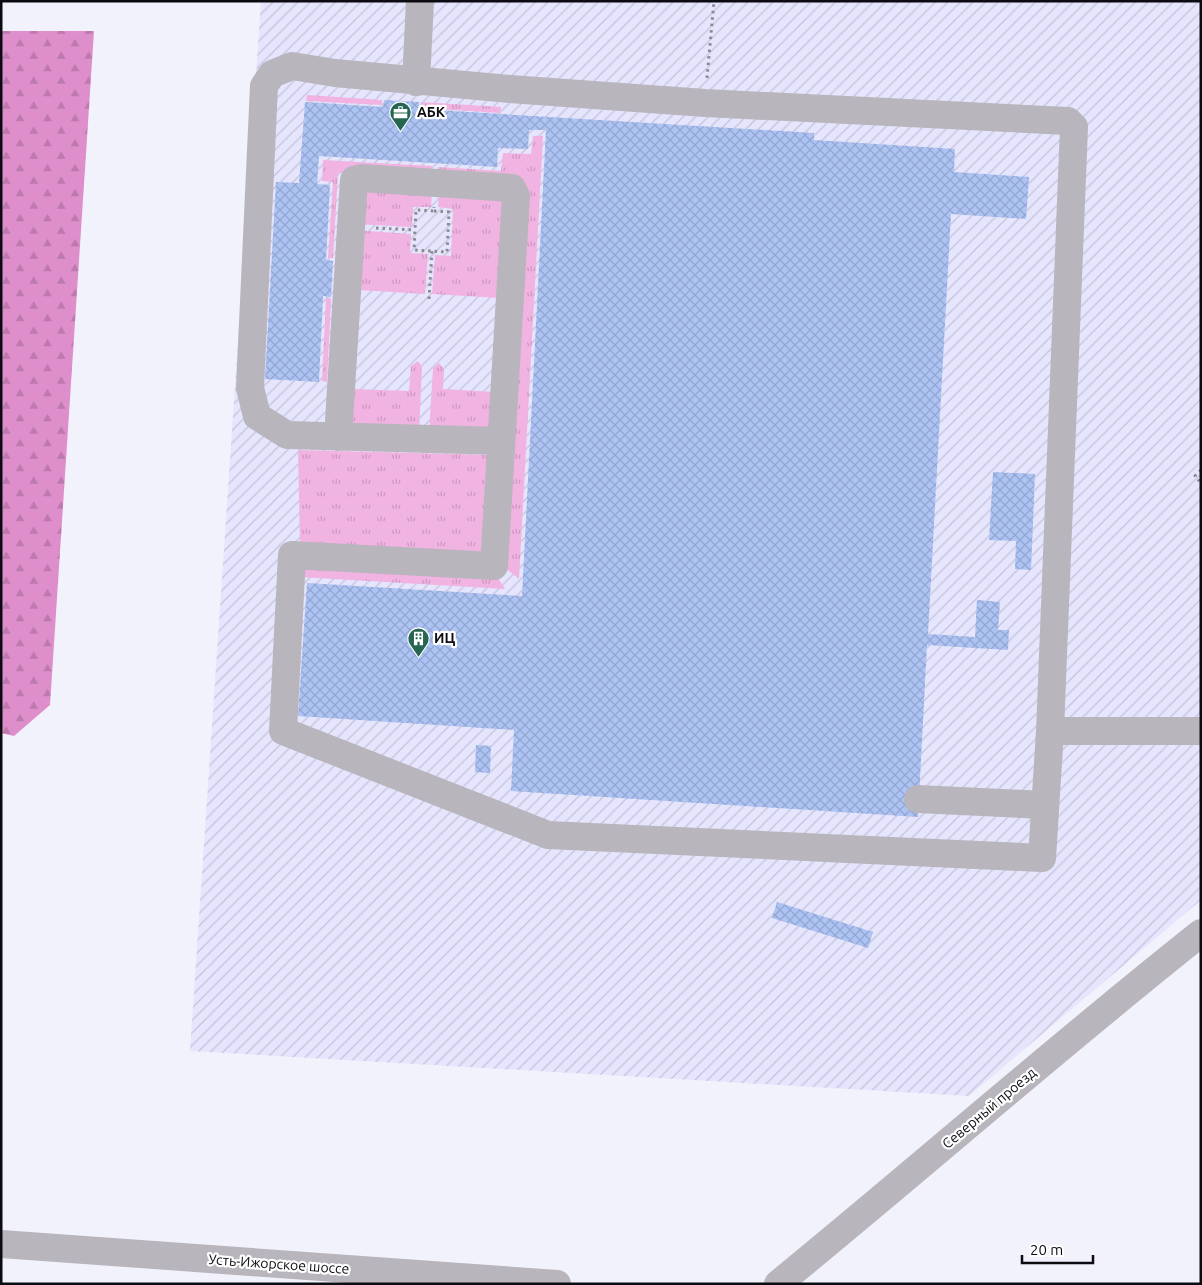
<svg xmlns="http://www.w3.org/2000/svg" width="1202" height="1285" font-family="Ubuntu,sans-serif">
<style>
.industrial{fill:url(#industrial-furrows)}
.grass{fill:url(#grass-tufts)}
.forest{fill:url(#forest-firs)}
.building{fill:url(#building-cross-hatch)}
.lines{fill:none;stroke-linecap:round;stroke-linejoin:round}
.path{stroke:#8b8a92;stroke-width:3;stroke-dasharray:2.5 4;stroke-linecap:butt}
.minor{stroke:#b9b5bc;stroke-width:28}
.labels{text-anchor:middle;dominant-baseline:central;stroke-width:4.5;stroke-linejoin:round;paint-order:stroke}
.poi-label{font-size:14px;font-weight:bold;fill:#0c0b11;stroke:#fff;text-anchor:start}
.street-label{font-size:14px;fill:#0c0b11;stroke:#fff}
</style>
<defs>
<pattern id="industrial-furrows" width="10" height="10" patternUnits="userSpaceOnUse" patternTransform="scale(1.25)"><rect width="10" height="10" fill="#e6e5fe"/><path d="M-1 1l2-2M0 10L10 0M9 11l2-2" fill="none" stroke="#c4c3d9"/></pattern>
<pattern id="grass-tufts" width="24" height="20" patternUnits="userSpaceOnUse" patternTransform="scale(1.25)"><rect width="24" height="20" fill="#f1b3e1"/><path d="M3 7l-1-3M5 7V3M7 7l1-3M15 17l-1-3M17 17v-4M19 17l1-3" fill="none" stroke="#cd99c0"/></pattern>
<pattern id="forest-firs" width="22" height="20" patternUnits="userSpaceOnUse" patternTransform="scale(1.25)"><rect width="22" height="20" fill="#de8ecb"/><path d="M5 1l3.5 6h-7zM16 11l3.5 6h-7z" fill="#bd79ad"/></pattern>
<pattern id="building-cross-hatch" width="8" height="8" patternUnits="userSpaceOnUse" patternTransform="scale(1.25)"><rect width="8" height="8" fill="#acc3f4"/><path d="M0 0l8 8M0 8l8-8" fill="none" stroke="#93a6d0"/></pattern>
</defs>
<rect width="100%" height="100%" fill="#f2f2fc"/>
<path class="industrial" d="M 261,1 L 1201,1 L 1201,900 L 969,1096 L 190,1051 Z"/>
<path class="grass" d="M 307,95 L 382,100 L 382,105 L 306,101 Z
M 421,102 L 501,107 L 500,113 L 421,108 Z
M 533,136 L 543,136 L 519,579 L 500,564 L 521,196 L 438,179 L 438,167 L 501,171 L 503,153 L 531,154 Z
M 323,160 L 432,166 L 431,179 L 338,173 L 333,258 L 328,258 L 333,182 L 322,181 Z
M 356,191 L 432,192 L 431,207 L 413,207 L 412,227 L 355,224 Z
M 439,192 L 508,195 L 499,298 L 432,294 L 435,255 L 451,256 L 453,209 L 438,207 Z
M 354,230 L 411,234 L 410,253 L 428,254 L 425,294 L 359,290 Z
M 326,298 L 331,298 L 327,382 L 322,381 Z
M 418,361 L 422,367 L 419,433 L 343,430 L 353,389 L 409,391 L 411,366 Z
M 439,363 L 444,369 L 443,389 L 495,392 L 497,435 L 429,433 L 433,368 Z
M 298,450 L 492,455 L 487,553 L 300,544 Z
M 301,563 L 495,573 L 505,589 L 300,577 Z"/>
<path class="forest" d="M 1,31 L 94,31 L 50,705 L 14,736 L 1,733 Z"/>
<path class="building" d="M 384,100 L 419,102 L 419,109 L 814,133 L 814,140 L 955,149 L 954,172 L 1029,177 L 1026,219 L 951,214 L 928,634 L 975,637 L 977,600 L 1000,602 L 998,630 L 1009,630 L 1008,650 L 927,645 L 918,817 L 511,791 L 514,730 L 298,716 L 307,583 L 522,596 L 546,130 L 529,130 L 528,149 L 498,148 L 497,167 L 319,156 L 317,184 L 330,185 L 326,260 L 333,261 L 331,297 L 323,296 L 319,382 L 265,379 L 276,182 L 299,183 L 305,102 L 383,107 Z
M 993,472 L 1035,474 L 1031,570 L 1015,569 L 1016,541 L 989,540 Z
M 476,745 L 491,746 L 490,773 L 475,772 Z
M 777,902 L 873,932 L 868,948 L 772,918 Z"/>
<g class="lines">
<path class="path" d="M 707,78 L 714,1
M 434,211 L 449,212 L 447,252 L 414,250 L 416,210 L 434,211 L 434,207
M 376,228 L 415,230
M 429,299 L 432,251
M 1201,470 L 1195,476 L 1201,483"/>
<path class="minor" d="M 416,82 L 420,1
M 338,437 L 354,180 L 361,178 L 512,188 L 516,196 L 494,566 L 292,555 L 283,731 L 548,835 L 1042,858 L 1050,731 L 1074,127 L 1068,121 L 705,103 L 510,89 L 335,73 L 292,66 L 272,74 L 264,86 L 250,388 L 257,416 L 287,435 L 501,441
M 1050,731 L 1201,731
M 918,799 L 1045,805
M 1,1244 L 557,1284
M 778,1284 C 920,1168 1057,1047 1201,933"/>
</g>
<defs>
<symbol id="office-pin" viewBox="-11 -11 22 30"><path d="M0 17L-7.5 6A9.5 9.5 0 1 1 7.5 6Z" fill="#266551" stroke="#fff"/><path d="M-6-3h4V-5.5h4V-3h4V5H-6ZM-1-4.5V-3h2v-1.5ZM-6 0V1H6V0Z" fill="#fff"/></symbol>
<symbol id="building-pin" viewBox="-11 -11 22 30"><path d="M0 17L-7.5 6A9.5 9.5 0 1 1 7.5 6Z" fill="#266551" stroke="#fff"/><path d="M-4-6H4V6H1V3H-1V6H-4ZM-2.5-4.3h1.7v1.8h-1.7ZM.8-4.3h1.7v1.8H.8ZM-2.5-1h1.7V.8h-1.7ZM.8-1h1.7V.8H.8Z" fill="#fff"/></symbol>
</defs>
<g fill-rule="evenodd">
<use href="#office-pin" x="388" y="100" width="25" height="34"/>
<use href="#building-pin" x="406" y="626" width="25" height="34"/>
</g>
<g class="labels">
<g class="poi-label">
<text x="417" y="112">АБК</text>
<text x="434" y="638">ИЦ</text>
</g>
<g class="street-label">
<text transform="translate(989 1108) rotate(-40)">Северный проезд</text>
<text transform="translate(279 1264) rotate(4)">Усть-Ижорское шоссе</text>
</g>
</g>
<rect width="1202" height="1285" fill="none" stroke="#0c0b11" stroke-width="5"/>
<path d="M1022 1255v8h71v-8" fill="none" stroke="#0c0b11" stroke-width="2.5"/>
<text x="1030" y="1255" font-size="15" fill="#0c0b11" stroke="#ffffff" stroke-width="4" paint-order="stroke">20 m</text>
</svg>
